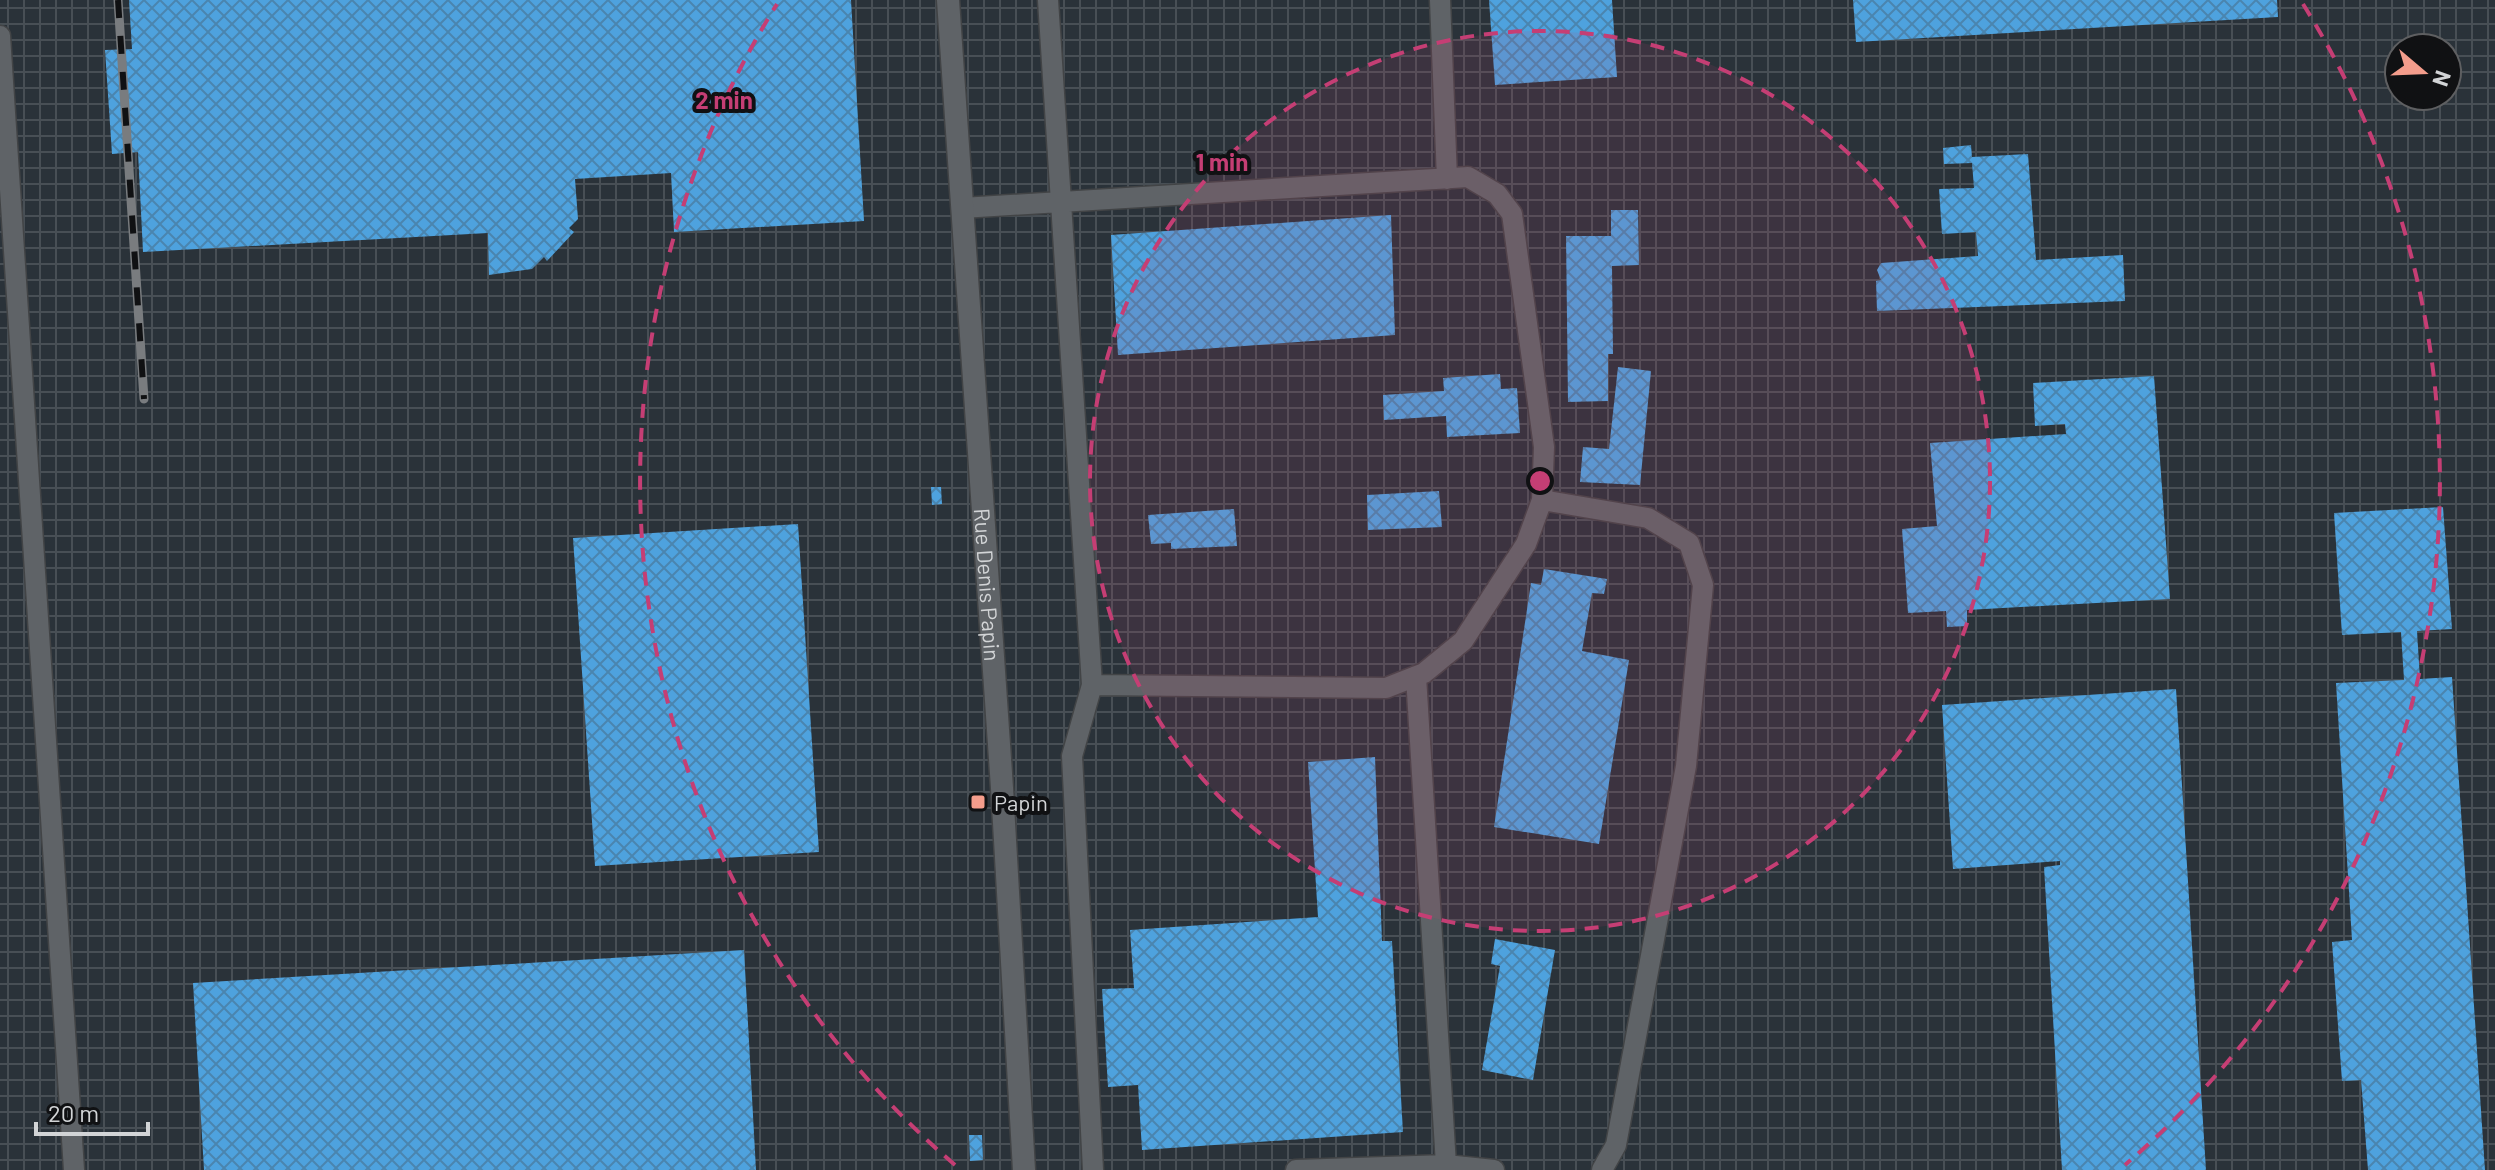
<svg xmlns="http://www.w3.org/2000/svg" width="2495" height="1170" font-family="Barlow,sans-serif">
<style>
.industrial{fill:url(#industrial-grid);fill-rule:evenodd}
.building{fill:url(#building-cross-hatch)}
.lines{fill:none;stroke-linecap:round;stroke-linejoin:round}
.service-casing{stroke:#424446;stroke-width:23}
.minor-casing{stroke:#424446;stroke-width:25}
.service{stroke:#5f6367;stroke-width:20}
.minor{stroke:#5f6367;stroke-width:22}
.rail-casing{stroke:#797c7f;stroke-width:9}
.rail{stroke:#101113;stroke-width:6;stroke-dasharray:18;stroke-linecap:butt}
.ring{fill:none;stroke:#c53e74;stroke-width:4;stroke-dasharray:14 10}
.poi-dot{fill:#f49d8c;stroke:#101113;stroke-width:3}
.labels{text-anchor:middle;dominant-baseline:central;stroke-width:8;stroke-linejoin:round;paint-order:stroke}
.street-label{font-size:22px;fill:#d2d4d6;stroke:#101113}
.poi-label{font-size:22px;fill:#d2d4d6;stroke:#101113;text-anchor:start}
.centre{fill:#c53e74;stroke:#101113;stroke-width:4}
.ring-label{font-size:24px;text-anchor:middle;font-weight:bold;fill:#c53e74;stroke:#101113;stroke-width:8;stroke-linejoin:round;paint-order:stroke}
</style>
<defs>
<pattern id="industrial-grid" width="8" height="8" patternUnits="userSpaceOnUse" patternTransform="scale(2)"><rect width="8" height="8" fill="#2a3239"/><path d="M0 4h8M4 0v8" fill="none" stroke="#484f55"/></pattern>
<pattern id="building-cross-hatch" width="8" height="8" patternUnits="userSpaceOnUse" patternTransform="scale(2)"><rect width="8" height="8" fill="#4ea2de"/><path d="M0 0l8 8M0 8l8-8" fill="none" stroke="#4a85af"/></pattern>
</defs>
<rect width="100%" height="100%" fill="#25292c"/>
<path class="industrial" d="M 0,0 L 2495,0 L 2495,1170 L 0,1170 ZM 2399,48 L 2447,48 L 2447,96 L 2399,96 Z"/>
<path class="building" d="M 129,0 L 851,0 L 864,221 L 674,232 L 671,173 L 575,179 L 578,219 L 569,228 L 574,232 L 547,261 L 544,257 L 532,269 L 489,275 L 488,233 L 143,252 L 138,152 L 112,154 L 105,50 L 132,49 Z
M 1489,0 L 1612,0 L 1617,77 L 1495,85 Z
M 1853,0 L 2277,0 L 2278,17 L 1856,42 Z
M 1971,145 L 1972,157 L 2028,154 L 2036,260 L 2123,255 L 2125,301 L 1877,311 L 1876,281 L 1881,280 L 1877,270 L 1881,263 L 1978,256 L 1976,232 L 1942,234 L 1939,189 L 1974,188 L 1972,163 L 1944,164 L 1943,148 Z
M 1611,210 L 1638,210 L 1639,265 L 1612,266 L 1613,354 L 1608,354 L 1608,401 L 1568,402 L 1566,236 L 1611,236 Z
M 1391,215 L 1395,335 L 1118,355 L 1111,235 Z
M 1618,367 L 1651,371 L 1640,485 L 1580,482 L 1583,447 L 1609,449 Z
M 1500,374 L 1501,389 L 1517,388 L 1520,433 L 1447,437 L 1446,416 L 1384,420 L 1383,395 L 1444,391 L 1443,378 Z
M 2154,376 L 2170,599 L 1967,610 L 1967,626 L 1947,627 L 1946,611 L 1908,613 L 1902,529 L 1937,526 L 1930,443 L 2066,434 L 2065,424 L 2035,426 L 2033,383 Z
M 931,487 L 941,487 L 942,504 L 932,505 Z
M 1439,491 L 1442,527 L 1368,530 L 1367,495 Z
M 2443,507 L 2452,629 L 2417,631 L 2420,679 L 2452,677 L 2485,1170 L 2368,1170 L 2361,1080 L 2342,1081 L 2332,942 L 2352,940 L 2336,683 L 2404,680 L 2401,632 L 2342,635 L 2334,513 Z
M 1234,509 L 1237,546 L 1171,549 L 1171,543 L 1151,544 L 1148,515 Z
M 798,524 L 819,852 L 595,866 L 573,538 Z
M 1544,569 L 1607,579 L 1604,594 L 1592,593 L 1582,651 L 1629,660 L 1599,844 L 1494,827 L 1531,583 L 1541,585 Z
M 2176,689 L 2206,1170 L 2062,1170 L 2044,867 L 2060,865 L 2060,861 L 1953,869 L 1942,705 Z
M 1375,757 L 1382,941 L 1392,941 L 1403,1132 L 1142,1150 L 1138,1085 L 1108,1087 L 1102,989 L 1134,988 L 1130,930 L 1318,917 L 1308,762 Z
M 1495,939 L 1555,950 L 1533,1080 L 1482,1070 L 1500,966 L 1491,964 Z
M 744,950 L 756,1170 L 204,1170 L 193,983 Z
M 969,1135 L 982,1135 L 983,1160 L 970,1161 Z"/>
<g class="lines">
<defs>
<path id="service" d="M 1440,0 L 1447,179
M 0,36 L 74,1170
M 962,208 L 1468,177 L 1497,194 L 1512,214 L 1544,447 L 1542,500 L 1526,544 L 1463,641 L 1424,673 L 1386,688 L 1092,685 L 1048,0
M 1542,500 L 1648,518 L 1689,543 L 1703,585 L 1686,766 L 1616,1145 L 1602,1170
M 1416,676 L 1446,1165
M 1092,685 L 1072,756 L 1093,1170
M 1296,1170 L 1446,1165 L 1494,1170"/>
<g id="minor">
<path id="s1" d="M 948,0 L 1002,788 L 1024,1170"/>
</g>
</defs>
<use href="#service" class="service-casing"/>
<use href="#minor" class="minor-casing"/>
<use href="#service" class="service"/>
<use href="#minor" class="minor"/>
<defs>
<path id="rail" d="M 118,0 L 144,399"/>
</defs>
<use href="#rail" class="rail-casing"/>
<use href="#rail" class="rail"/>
</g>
<circle cx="1540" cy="481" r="450" fill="#c53e74" fill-opacity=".12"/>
<g class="ring">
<circle cx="1540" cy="481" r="450"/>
<path d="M955 1165A900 900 0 0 1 777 4M2303 4A900 900 0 0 1 2125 1165"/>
</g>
<rect class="poi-dot" x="970" y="794" width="16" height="16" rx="4"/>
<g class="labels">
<g class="street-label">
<text stroke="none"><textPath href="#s1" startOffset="586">Rue Denis Papin</textPath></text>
</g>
<g class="poi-label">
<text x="994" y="802">Papin</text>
</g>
</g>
<circle cx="1540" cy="481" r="12" class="centre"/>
<g class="ring-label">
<text x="724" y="109">2 min</text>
<text x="1222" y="171">1 min</text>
</g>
<g transform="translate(2423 72) rotate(109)"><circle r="38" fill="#101113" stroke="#5e5f61" stroke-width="2"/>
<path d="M0-6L14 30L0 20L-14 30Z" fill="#f49d8c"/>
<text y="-12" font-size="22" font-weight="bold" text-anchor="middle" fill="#d2d4d6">N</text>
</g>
<path d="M36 1122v12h112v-12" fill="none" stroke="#d2d4d6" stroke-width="4"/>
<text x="48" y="1122" font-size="24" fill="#d2d4d6" stroke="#101113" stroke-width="6" paint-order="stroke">20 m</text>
</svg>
